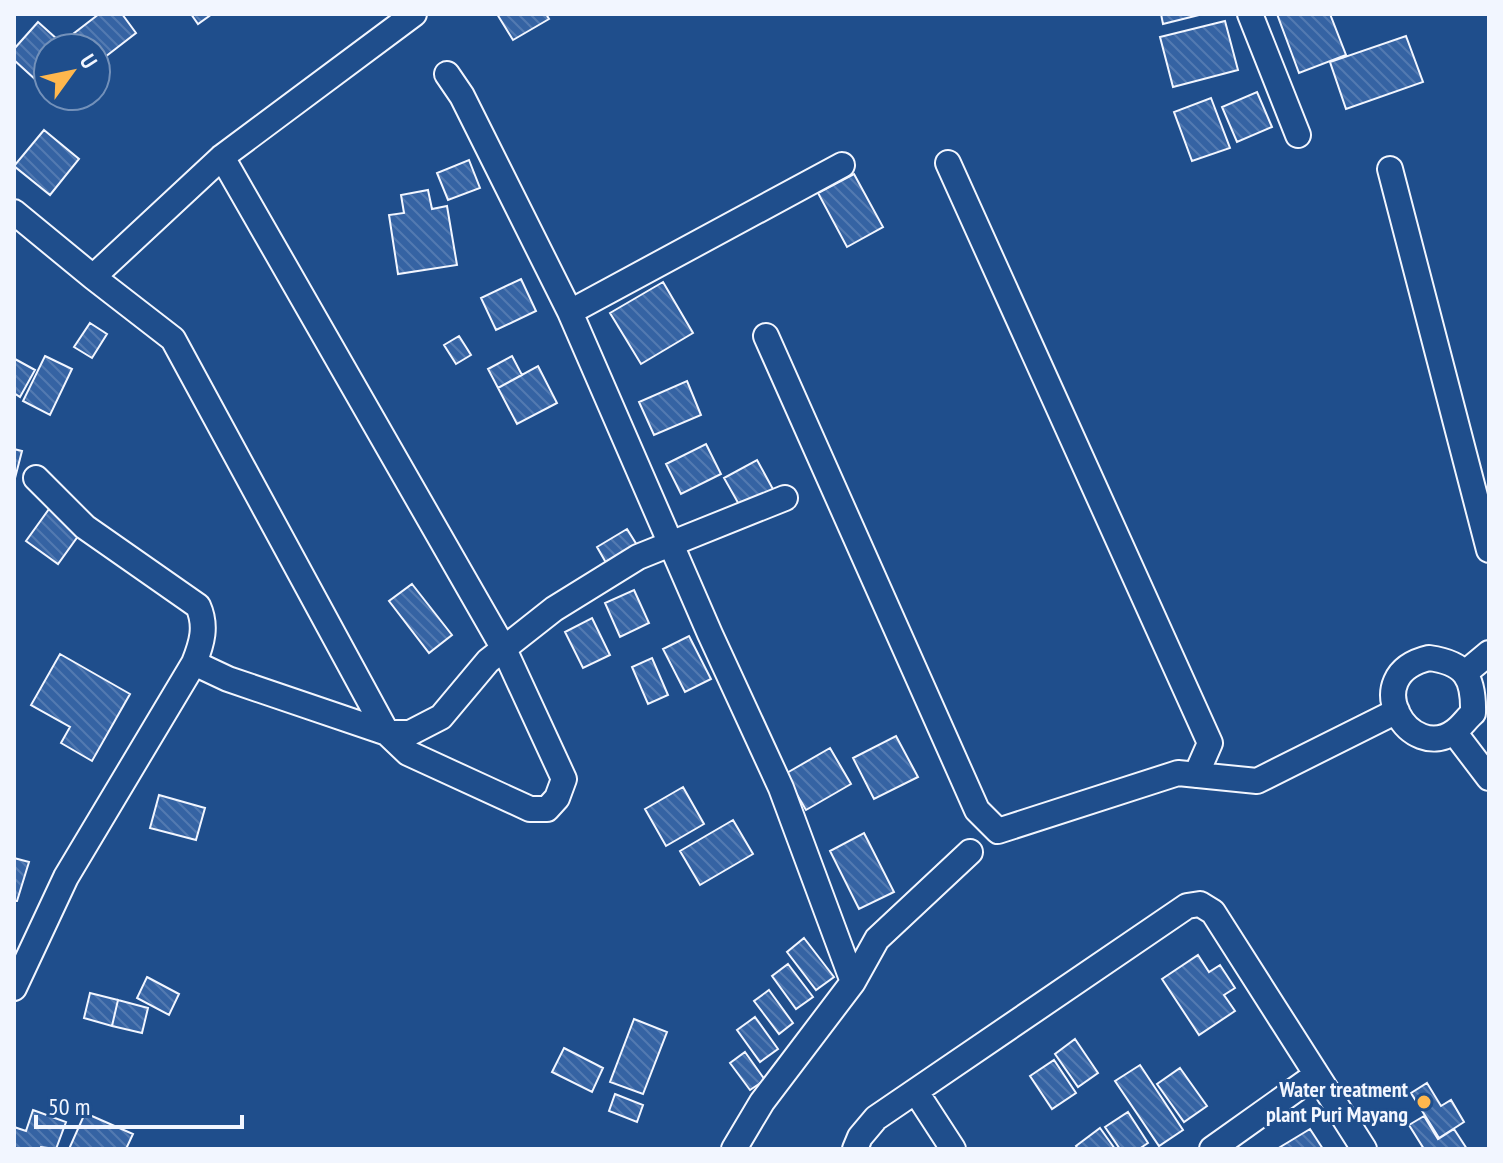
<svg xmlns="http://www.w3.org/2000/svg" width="1503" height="1163" font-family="'PT Sans Narrow',sans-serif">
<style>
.building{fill:url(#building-back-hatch);stroke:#f2f6ff;stroke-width:2}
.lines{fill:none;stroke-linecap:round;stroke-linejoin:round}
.street-casing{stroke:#f2f6ff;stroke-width:28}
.street{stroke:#1f4e8c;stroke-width:24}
.poi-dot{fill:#ffb74d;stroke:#1f4e8c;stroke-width:3}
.labels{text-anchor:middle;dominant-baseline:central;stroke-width:6;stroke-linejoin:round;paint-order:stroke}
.poi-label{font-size:22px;font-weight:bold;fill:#f2f6ff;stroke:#1f4e8c;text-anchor:end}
</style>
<defs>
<pattern id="building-back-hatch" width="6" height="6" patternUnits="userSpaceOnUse" patternTransform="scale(2)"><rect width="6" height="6" fill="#3563a3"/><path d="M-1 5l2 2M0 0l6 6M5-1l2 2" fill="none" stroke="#537ab1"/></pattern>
</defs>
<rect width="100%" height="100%" fill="#1f4e8c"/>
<path class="building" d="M 99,14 L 122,14 L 136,33 L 96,64 L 96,48 L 83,48 L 73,34 Z
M 191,14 L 212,14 L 198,24 Z
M 497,14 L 546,14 L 549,19 L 513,40 Z
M 1161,14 L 1203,14 L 1163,24 Z
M 1277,14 L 1330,14 L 1346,55 L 1299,73 Z
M 1225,21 L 1238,70 L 1173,87 L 1160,37 Z
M 38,22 L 67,48 L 48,48 L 48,91 L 14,60 L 14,49 Z
M 1406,36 L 1423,82 L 1346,109 L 1330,62 Z
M 1257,92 L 1272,127 L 1237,142 L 1222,107 Z
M 1211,98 L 1230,148 L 1192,161 L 1174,112 Z
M 44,130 L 79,159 L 50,195 L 14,166 Z
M 469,160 L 480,188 L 448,200 L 437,173 Z
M 854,174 L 883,227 L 847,247 L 818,193 Z
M 428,190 L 432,209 L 447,206 L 457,265 L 398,274 L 389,215 L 404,213 L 401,195 Z
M 521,279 L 536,311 L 496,330 L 481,298 Z
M 663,282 L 693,333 L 641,364 L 610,313 Z
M 90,323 L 107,334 L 92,358 L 74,347 Z
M 459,336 L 471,355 L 456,364 L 444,345 Z
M 45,356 L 72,369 L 50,415 L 23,401 Z
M 512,356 L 522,375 L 498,388 L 488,369 Z
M 15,359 L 35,370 L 20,397 L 14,393 Z
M 538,366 L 557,403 L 517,424 L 498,388 Z
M 687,381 L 701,415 L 654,435 L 639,402 Z
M 706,444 L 721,474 L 681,494 L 666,464 Z
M 14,449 L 22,451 L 14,482 Z
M 757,460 L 774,491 L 741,508 L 724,478 Z
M 49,509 L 81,532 L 58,564 L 26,541 Z
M 627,529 L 640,550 L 609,568 L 597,547 Z
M 412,584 L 452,635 L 429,653 L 389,601 Z
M 634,590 L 649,623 L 620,637 L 605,603 Z
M 592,618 L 610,655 L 583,668 L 565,632 Z
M 689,636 L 711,679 L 685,692 L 663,649 Z
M 60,654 L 130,694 L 92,761 L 61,743 L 70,727 L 31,705 Z
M 652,658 L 668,695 L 648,704 L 632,667 Z
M 896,736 L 918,777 L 874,799 L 853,758 Z
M 830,748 L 851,784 L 806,810 L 785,774 Z
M 683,787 L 704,824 L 666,846 L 645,809 Z
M 159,795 L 205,808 L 196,840 L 150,828 Z
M 733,820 L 753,854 L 700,885 L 680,851 Z
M 864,833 L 894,892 L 859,909 L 830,851 Z
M 14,858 L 29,862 L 17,901 L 14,901 Z
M 804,938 L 834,977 L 816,990 L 787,952 Z
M 1198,955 L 1209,972 L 1220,965 L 1235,988 L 1224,995 L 1235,1011 L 1199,1035 L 1162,979 Z
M 788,964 L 813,997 L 796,1009 L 772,976 Z
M 147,977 L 179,994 L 169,1015 L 137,998 Z
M 769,990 L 793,1023 L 779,1034 L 754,1001 Z
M 90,993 L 118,1000 L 112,1026 L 84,1018 Z
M 118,1000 L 148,1008 L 142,1033 L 112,1026 Z
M 755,1017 L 778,1049 L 760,1062 L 737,1030 Z
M 634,1019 L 667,1032 L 643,1094 L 610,1082 Z
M 1075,1039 L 1098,1073 L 1078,1087 L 1055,1054 Z
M 564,1048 L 603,1068 L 592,1092 L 552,1072 Z
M 745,1052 L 765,1080 L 750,1090 L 730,1063 Z
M 1054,1060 L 1076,1093 L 1052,1109 L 1030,1076 Z
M 1140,1065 L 1183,1130 L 1159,1146 L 1115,1081 Z
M 1180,1068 L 1207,1106 L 1184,1122 L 1157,1084 Z
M 1427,1083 L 1441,1106 L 1451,1100 L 1464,1122 L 1439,1138 L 1411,1093 Z
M 615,1094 L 643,1105 L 637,1122 L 609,1111 Z
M 33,1110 L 66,1122 L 56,1149 L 41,1147 L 40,1149 L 14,1149 L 14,1127 L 26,1131 Z
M 1128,1112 L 1148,1143 L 1139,1149 L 1120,1149 L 1105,1127 Z
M 85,1113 L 133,1134 L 126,1149 L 69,1149 Z
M 1424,1116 L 1438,1139 L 1454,1129 L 1467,1149 L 1424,1149 L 1409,1125 Z
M 1100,1128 L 1115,1149 L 1078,1149 L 1076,1146 Z
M 1310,1129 L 1323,1149 L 1277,1149 Z"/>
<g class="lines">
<defs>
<path id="street" d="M 1250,14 L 1298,135
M 447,74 L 462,96 L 570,312 L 710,634 L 781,788 L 853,982
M 948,163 L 1210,743 L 1196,775
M 1390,169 L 1489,550
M 14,212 L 93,277 L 222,157 L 414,14
M 93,277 L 173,339 L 387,733 L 408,753 L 530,809 L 547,809 L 557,798 L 564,779 L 504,649 L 222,157
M 570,312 L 842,165
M 766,336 L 977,810 L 998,831 L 1178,773 L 1257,781 L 1397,711
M 36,478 L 85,527 L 198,606 C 207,626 202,643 194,663 L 228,679 L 387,733 L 410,733 L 441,717 L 488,661 L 554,609 L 638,557 L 785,498
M 1429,658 C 1465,663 1474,677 1473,713 C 1467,718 1462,726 1455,731 C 1410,765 1356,675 1429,658 Z
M 1465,673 L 1489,653
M 1454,732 L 1489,778
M 14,988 L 66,877 L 194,663
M 916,1092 L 953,1149
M 734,1149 L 762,1102 L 853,982 L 877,939 L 970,852
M 855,1149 L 860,1137 L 876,1118 L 1187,906 L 1200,904 L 1213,912 L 1364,1149
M 1212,1149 L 1316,1075"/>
</defs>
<use href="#street" class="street-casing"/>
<use href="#street" class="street"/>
</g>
<circle class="poi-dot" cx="1424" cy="1102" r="8"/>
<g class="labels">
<g class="poi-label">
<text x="1408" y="1089">Water treatment<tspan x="1408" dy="25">plant Puri Mayang</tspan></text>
</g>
</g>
<rect width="1503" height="1163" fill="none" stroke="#f2f6ff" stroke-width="32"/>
<g transform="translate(72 72) rotate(57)"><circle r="38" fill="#1f4e8c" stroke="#7391ba" stroke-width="2"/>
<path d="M0-6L14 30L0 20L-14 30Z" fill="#ffb74d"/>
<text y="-12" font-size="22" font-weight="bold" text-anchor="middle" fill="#f2f6ff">U</text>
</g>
<path d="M36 1115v12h206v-12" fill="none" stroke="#f2f6ff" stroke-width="4"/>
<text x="48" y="1115" font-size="24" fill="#f2f6ff" stroke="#1f4e8c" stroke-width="6" paint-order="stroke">50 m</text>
</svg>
